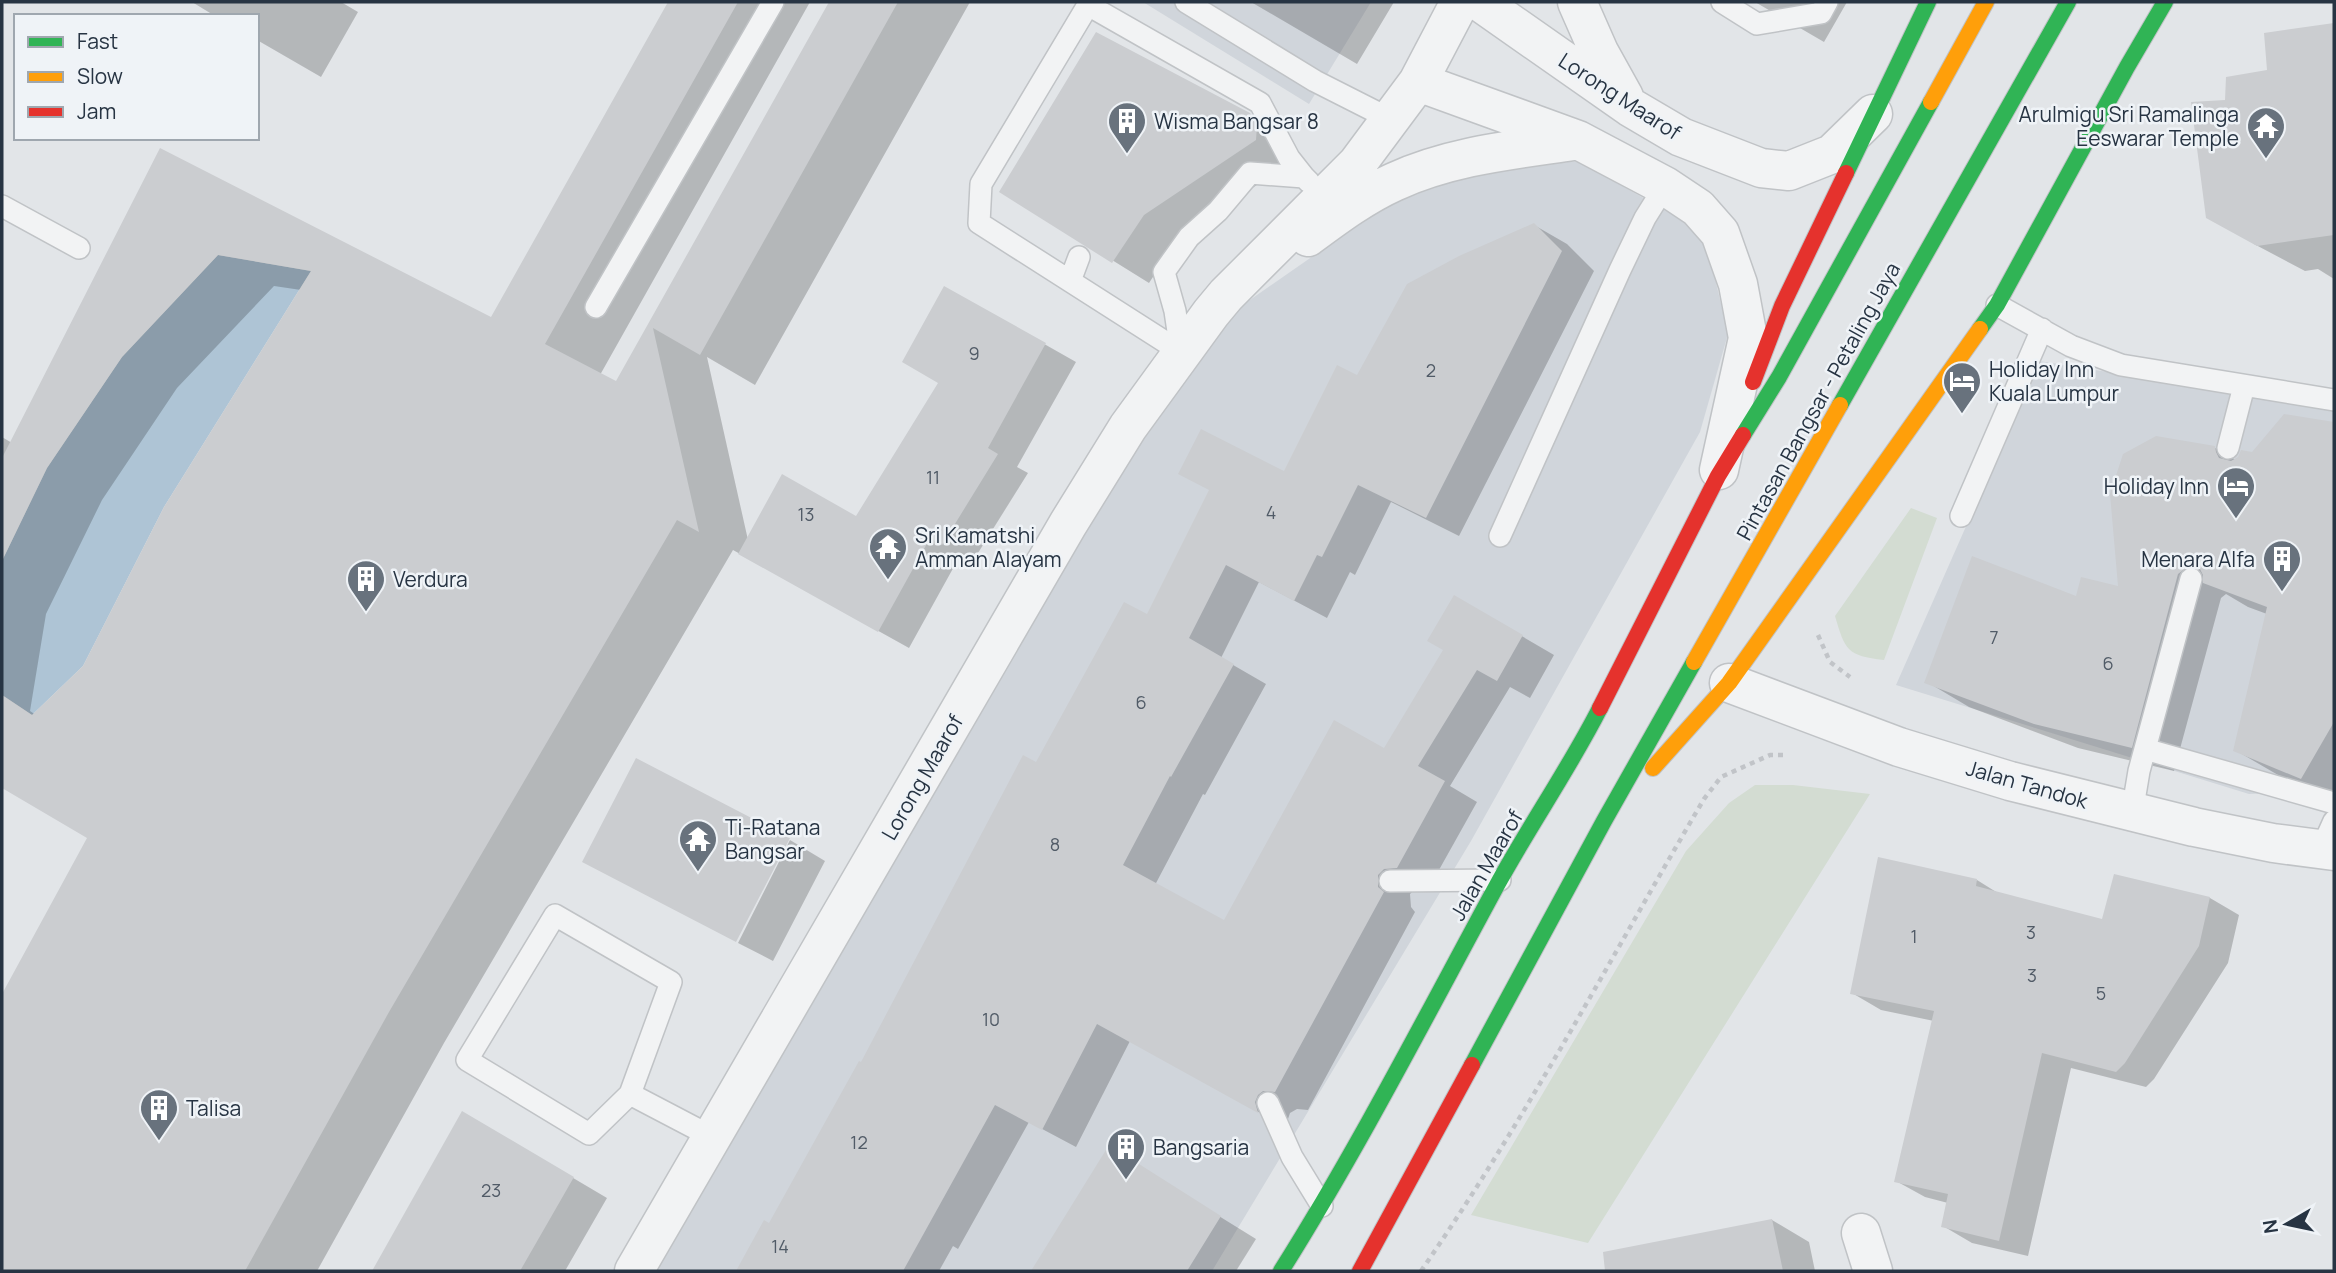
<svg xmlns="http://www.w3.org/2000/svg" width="2336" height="1273" font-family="Manrope,sans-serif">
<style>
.built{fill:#d0d5db}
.green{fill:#d3dcd2}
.water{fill:#aec4d5}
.shadow{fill:#0003;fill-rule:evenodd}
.building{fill:#cbcdd0}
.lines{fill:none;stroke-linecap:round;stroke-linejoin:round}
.lane-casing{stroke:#c0c3c6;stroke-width:24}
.street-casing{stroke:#c0c3c6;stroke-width:41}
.fast-casing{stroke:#c0c3c6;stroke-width:18}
.slow-casing{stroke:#c0c3c6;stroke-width:18}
.jam-casing{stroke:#c0c3c6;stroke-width:18}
.path{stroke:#c1c4c8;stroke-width:4.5;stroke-dasharray:5 5;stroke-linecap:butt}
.lane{stroke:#f2f3f4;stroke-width:21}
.street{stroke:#f2f3f4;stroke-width:38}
.fast{stroke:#30b455;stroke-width:16}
.slow{stroke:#ff9f0a;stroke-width:16}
.jam{stroke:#e5322d;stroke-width:16}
.labels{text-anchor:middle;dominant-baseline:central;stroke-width:5;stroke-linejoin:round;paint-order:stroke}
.number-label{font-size:18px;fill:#515b67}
.street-label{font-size:21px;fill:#273443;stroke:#eff3f7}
.poi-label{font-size:21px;fill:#273443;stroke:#eff3f7;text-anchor:start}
</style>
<rect width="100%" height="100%" fill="#e2e5e8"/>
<path class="built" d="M 1143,2 L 1371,2 L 1309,104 Z
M 1578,161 L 1684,221 L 1707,244 L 1728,334 L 1700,432 L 1471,841 L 1212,1271 L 655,1271 L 821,989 L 1052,585 L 1145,436 L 1237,309 L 1392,201 L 1470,173 Z
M 2039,361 L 2334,408 L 2334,791 L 2249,794 L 1896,685 Z"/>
<path class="green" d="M 1911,508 L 1937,518 L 1884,660 C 1847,656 1845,650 1835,616 Z
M 1755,785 L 1793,785 L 1870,794 L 1588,1243 L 1471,1215 L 1686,851 L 1729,803 Z"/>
<path class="water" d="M 218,255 L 311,271 L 164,507 L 83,666 L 32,715 L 2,695 L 2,561 L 47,468 L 122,357 Z"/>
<path class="shadow" d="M 192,2 L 341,2 L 358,12 L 321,77 L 257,40 L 257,16 L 215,16 Z
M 670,2 L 810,2 L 600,375 L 616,383 L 831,2 L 970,2 L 755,385 L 707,357 L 748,540 L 857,519 L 940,382 L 945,288 L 1076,362 L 1017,467 L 1028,473 L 973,561 L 961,554 L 909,648 L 733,550 L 444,1043 L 317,1271 L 2,1271 L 2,998 L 89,837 L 2,786 L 2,437 L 12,443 L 161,150 L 492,319 ZM 274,286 L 301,290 L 85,667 L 36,715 L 30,711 L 46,614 L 102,500 L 177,388 Z
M 1251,2 L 1394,2 L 1357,64 Z
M 1755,2 L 1847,2 L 1824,42 Z
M 2334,25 L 2334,279 L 2318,269 L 2305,271 L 2254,244 L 2226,102 L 2269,72 L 2266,35 Z
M 1249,114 L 1287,136 L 1293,161 L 1180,236 L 1149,283 L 1001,191 Z
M 1534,225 L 1567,244 L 1594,271 L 1459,536 L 1391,502 L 1355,575 L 1350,572 L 1327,618 L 1259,582 L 1221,658 L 1266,684 L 1205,795 L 1203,794 L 1155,885 L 1225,922 L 1385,750 L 1446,650 L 1455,597 L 1554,655 L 1530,698 L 1510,687 L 1450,786 L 1477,802 L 1430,886 L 1417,887 L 1410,894 L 1411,907 L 1415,912 L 1308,1110 L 1297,1109 L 1290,1113 L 1287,1122 L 1289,1129 L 1130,1041 L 1076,1147 L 1029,1122 L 958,1249 L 953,1246 L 939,1271 L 738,1271 L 765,1223 L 770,1226 L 862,1064 L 1036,765 L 1148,617 L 1284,474 L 1358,377 Z
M 2285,416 L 2334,424 L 2334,798 L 2278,775 L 2235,750 L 2267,614 L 2248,607 L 2226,594 L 2221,598 L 2174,771 L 2078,748 L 1969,707 L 1927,682 L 2077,598 L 2120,588 L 2215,448 L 2236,460 L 2252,454 Z
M 790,840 L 825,861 L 773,961 L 738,943 Z
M 2115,876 L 2210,898 L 2239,915 L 2228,963 L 2154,1079 L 2146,1087 L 2071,1068 L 2028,1256 L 1972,1243 L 1943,1226 L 1948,1203 L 1925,1197 L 1896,1181 L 1934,1021 L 1881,1010 L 1852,993 L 1977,880 L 2001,895 L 2103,921 Z
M 463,1113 L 607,1198 L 565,1271 L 373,1271 Z
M 1109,1148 L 1256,1239 L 1236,1271 L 1033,1271 Z
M 1772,1220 L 1809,1242 L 1815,1271 L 1671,1271 L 1665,1241 Z"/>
<path class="building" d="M 668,2 L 738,2 L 545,344 L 616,381 L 829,2 L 898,2 L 700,355 L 653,328 L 699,532 L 677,520 L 389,1012 L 245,1271 L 2,1271 L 2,994 L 87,838 L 2,788 L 2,695 L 32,715 L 83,666 L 164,507 L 311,271 L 218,255 L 122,357 L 47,468 L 2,561 L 2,458 L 160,148 L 491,317 Z
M 2334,23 L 2334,235 L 2257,246 L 2206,218 L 2191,102 L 2225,100 L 2226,77 L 2267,70 L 2264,33 Z
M 1096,32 L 1250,113 L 1257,126 L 1256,140 L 1144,215 L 1112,263 L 999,192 Z
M 1534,223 L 1562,251 L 1426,518 L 1358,485 L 1322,557 L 1317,555 L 1294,601 L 1226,565 L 1189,638 L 1234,664 L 1171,777 L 1170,776 L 1123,865 L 1224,920 L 1334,720 L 1384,748 L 1443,650 L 1427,641 L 1454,595 L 1523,635 L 1497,681 L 1477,670 L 1418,766 L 1445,781 L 1397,868 L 1384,869 L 1378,875 L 1378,887 L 1384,892 L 1275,1092 L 1263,1091 L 1258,1095 L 1255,1102 L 1258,1113 L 1097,1024 L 1042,1130 L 995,1105 L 903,1271 L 736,1271 L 764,1220 L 769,1223 L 859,1061 L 861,1062 L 1023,755 L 1036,762 L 1124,602 L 1147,614 L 1209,490 L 1178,474 L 1201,429 L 1284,471 L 1337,365 L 1357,375 L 1407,284 L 1459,256 Z
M 944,286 L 1046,343 L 988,448 L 998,454 L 942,545 L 930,538 L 878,632 L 738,554 L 782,474 L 856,516 L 938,383 L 902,362 Z
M 2284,414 L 2334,422 L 2334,722 L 2301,779 L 2233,751 L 2267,607 L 2203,583 L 2203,575 L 2200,569 L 2194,566 L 2187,567 L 2178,574 L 2132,748 L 2034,724 L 1924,683 L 1972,556 L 2076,596 L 2081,577 L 2118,586 L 2110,494 L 2123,454 L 2156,436 L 2215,446 L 2216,452 L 2219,458 L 2231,461 L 2238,457 L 2241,450 L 2252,452 Z
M 636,758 L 790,838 L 736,942 L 582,862 Z
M 1878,857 L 1977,879 L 1976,886 L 2102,919 L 2114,874 L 2210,897 L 2199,946 L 2125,1063 L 2116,1072 L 2042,1053 L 1999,1241 L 1941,1227 L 1948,1194 L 1894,1182 L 1934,1011 L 1850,994 Z
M 462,1111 L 574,1177 L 520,1271 L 372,1271 Z
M 1109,1145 L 1221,1216 L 1187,1271 L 1031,1271 Z
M 1772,1219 L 1783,1271 L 1605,1271 L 1603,1252 Z"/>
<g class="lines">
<defs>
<path id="lane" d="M 1186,2 L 1315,81 L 1390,119
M 1722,2 L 1757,24 L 1821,13 L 1827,2
M 2,206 L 79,248
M 1070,281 L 1079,257
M 1997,305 L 2071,346 L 2121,365 L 2334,400
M 596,307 L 773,2
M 1181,352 L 979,223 L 981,184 L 1088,5 L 1260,103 L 1289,158 L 1304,177
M 1181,352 L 1175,311 L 1164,272 L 1189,237 L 1218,211 L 1250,173 L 1304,177 L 1309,182
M 2228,448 L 2244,386
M 1961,516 L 2042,329
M 1500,536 L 1620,270 L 1645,218 L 1665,186
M 2145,749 L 2334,803
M 2132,813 L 2139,771 L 2191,579
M 2321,850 L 2334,821
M 1390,881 L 1500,880
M 630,1094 L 671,982 L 555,915 L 467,1060 L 589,1134 L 630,1094 L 714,1138
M 1268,1103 L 1292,1157 L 1322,1206"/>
<path id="street" d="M 1480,2 L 1630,107 L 1681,137 L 1761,168 L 1789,171 L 1832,154 L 1873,114
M 1577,2 L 1599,52 L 1624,97
M 1418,82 L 1578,140 L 1665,186 L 1698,208 L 1720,233 L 1738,284 L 1748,338 L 1719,470
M 1308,237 C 1335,217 1363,196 1394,182 C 1450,156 1512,150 1573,141
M 1729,683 L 1899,747 L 2010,781 L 2194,827 L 2273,843 L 2334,851
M 1861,1233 L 1873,1271
M 634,1271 L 1068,524 L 1128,427 L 1211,313 L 1226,295 L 1357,164 L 1418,82 L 1460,2"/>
<path id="fast" d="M 1846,173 L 1928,2
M 1980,329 L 1997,305 L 2127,67 L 2165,2
M 1840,405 L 2068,2
M 1743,435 L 1779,377 L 1931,102
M 1472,1065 L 1604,821 L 1694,662
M 1281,1271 C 1359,1147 1426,1016 1496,887 C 1529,826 1569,769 1600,708"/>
<path id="slow" d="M 1931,102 L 1986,2
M 1694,662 L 1840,405
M 1653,768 L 1729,683 L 1980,329"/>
<path id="jam" d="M 1753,382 L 1782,306 L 1846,173
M 1600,708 L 1718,476 L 1743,435
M 1360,1271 L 1472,1065"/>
</defs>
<use href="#lane" class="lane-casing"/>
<use href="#street" class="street-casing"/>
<use href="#fast" class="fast-casing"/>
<use href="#slow" class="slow-casing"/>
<use href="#jam" class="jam-casing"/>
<path class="path" d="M 1818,635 L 1830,662 L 1850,677
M 1421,1271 C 1525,1121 1611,957 1704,799 L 1721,777 L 1770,755 L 1786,755"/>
<use href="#lane" class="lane"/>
<use href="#street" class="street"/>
<use href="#fast" class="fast"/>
<use href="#slow" class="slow"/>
<use href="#jam" class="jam"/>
</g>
<defs>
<symbol id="building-pin" viewBox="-11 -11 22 30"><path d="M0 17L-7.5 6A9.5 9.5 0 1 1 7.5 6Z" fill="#68727d" stroke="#eff3f7"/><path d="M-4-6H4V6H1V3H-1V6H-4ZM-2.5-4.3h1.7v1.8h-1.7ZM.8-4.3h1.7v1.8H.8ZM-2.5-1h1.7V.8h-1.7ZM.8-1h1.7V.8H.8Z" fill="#fff"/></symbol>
<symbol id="temple-pin" viewBox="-11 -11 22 30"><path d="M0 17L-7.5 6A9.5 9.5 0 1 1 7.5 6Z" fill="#68727d" stroke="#eff3f7"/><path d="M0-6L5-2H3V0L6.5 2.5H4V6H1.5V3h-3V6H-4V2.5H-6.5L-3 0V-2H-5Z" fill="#fff"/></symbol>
<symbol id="hotel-pin" viewBox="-11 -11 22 30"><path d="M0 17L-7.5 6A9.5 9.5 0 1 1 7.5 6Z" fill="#68727d" stroke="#eff3f7"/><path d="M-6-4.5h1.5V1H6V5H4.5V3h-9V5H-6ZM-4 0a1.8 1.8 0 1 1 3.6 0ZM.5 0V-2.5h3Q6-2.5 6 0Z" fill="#fff"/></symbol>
</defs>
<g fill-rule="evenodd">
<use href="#building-pin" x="1105" y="99" width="44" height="60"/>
<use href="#temple-pin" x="2244" y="104" width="44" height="60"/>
<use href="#hotel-pin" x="1940" y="359" width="44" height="60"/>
<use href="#hotel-pin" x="2214" y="464" width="44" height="60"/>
<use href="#temple-pin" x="866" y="525" width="44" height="60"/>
<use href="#building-pin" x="2260" y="537" width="44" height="60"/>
<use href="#building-pin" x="344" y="557" width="44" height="60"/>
<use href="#temple-pin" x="676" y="817" width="44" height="60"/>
<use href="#building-pin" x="137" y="1086" width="44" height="60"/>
<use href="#building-pin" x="1104" y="1125" width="44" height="60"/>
</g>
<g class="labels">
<g class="number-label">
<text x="974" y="353">9</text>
<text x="1431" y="370">2</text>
<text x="933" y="477">11</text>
<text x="1271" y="512">4</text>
<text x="806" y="514">13</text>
<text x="1994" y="637">7</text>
<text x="2108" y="663">6</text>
<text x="1141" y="702">6</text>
<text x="1055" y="844">8</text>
<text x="2031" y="932">3</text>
<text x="1914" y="936">1</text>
<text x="2032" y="975">3</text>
<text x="2101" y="993">5</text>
<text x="991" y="1019">10</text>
<text x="859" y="1142">12</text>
<text x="491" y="1190">23</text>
<text x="780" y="1246">14</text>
</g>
<g class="street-label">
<text transform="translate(1620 96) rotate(33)">Lorong Maarof</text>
<text transform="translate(1818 401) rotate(-61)">Pintasan Bangsar - Petaling Jaya</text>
<text transform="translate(922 777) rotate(-60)">Lorong Maarof</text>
<text transform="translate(2027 784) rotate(16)">Jalan Tandok</text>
<text transform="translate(1486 865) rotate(-60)">Jalan Maarof</text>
</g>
<g class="poi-label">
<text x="2239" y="114" text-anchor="end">Arulmigu Sri Ramalinga<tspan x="2239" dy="24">Eeswarar Temple</tspan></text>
<text x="1154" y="121">Wisma Bangsar 8</text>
<text x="1989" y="369">Holiday Inn<tspan x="1989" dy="24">Kuala Lumpur</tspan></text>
<text x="2209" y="486" text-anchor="end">Holiday Inn</text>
<text x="915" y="535">Sri Kamatshi<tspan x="915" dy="24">Amman Alayam</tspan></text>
<text x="2255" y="559" text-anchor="end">Menara Alfa</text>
<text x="393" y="579">Verdura</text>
<text x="725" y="827">Ti-Ratana<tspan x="725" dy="24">Bangsar</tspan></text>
<text x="186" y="1108">Talisa</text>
<text x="1153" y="1147">Bangsaria</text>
</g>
</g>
<rect width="2336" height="1273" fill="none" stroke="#273443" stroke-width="7"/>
<rect x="14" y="14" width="245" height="126" fill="#eff3f7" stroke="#9fa7af" stroke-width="2"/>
<rect x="28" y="37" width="35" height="10" fill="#30b455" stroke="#9fa7af" stroke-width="2"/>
<text x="77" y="49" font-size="21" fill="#273443">Fast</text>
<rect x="28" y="72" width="35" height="10" fill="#ff9f0a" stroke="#9fa7af" stroke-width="2"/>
<text x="77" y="84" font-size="21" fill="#273443">Slow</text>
<rect x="28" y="107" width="35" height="10" fill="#e5322d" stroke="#9fa7af" stroke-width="2"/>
<text x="77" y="119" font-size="21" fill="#273443">Jam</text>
<g transform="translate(2287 1224) rotate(261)" stroke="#eff3f7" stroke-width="5" paint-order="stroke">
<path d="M0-5L12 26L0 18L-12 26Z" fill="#273443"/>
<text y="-10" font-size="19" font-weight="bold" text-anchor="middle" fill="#273443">N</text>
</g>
</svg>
